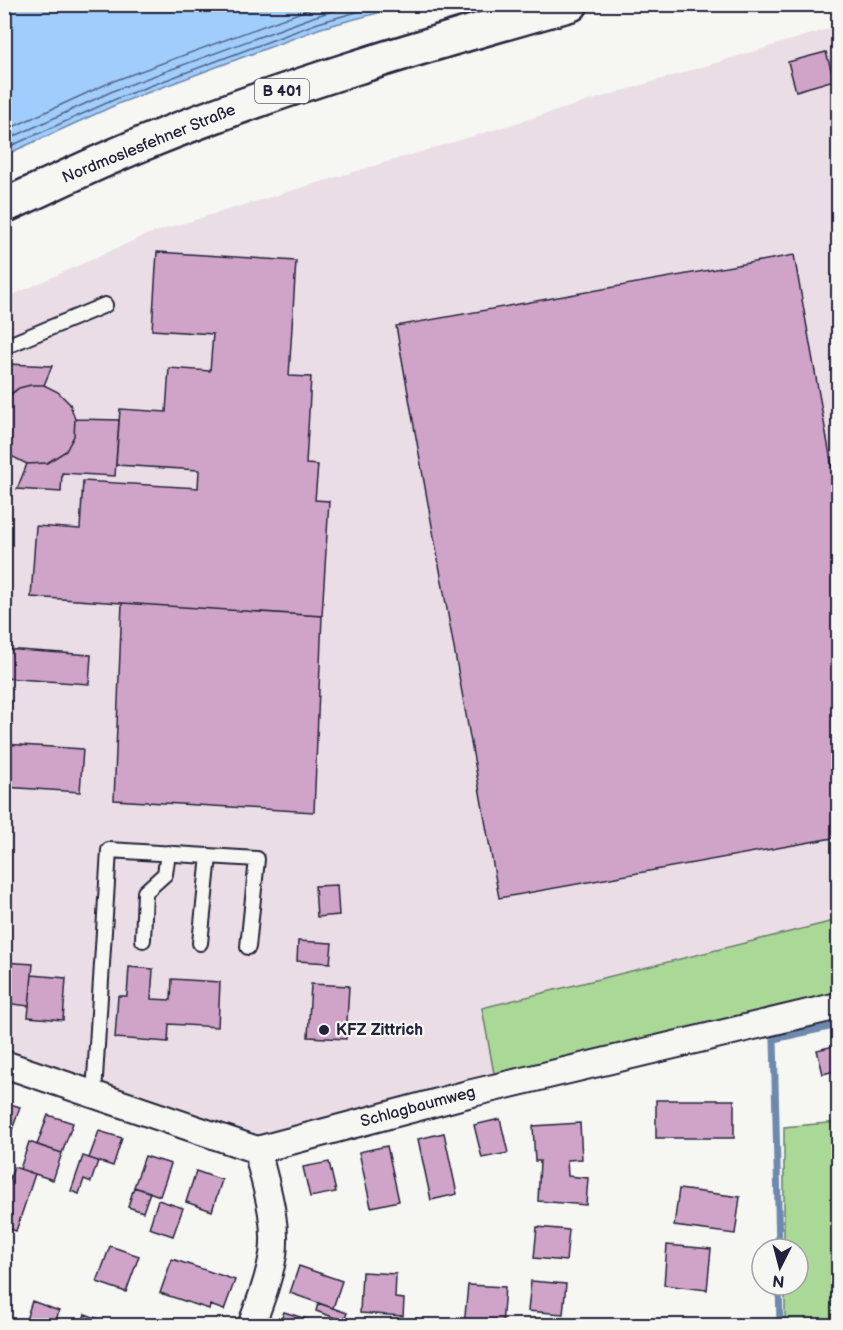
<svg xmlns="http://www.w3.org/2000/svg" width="843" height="1330" font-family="'Balsamiq Sans',sans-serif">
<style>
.built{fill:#ebdde5}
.green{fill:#aad897;stroke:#667d69;stroke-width:1.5}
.water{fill:#a0cdfb;stroke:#6e89ae;stroke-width:1.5}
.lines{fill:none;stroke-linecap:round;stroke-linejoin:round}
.shore{stroke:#546688;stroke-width:1.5}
.stream{stroke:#6e89ae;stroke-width:7}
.building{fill:#d0a4c8;stroke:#22223b;stroke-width:1.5}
.service-casing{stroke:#22223b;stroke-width:18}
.minor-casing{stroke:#22223b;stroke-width:30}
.primary-casing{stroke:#22223b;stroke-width:38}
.service{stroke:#f6f6f2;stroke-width:14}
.minor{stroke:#f6f6f2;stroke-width:26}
.primary{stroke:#f6f6f2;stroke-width:33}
.poi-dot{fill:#22223b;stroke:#f6f6f2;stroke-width:2}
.labels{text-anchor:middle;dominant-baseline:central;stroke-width:4.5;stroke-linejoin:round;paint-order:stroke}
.shield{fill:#f6f6f2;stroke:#626272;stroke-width:1.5}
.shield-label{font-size:15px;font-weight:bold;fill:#22223b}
.street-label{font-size:16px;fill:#22223b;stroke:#f6f6f2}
.poi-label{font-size:16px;font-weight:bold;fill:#22223b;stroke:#f6f6f2;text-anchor:start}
</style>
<rect width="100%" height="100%" fill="#f6f6f2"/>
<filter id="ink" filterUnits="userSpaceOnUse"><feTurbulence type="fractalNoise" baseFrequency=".0167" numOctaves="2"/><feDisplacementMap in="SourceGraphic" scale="12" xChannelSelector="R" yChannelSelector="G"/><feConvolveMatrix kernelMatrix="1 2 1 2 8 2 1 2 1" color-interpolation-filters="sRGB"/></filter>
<g filter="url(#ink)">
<path class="built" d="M 838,26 L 838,920 L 483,1008 L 495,1079 L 256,1137 L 5,1051 L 4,299 L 148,234 Z"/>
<path class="green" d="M 838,920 L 838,996 L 495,1079 L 482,1008 Z
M 838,1122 L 838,1325 L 785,1325 L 785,1285 L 798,1285 L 798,1249 L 784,1249 L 784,1127 Z"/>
<path class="water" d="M 4,5 L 5,4 L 408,5 L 321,28 L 120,103 L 5,155 Z"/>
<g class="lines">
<path class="shore" d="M 4,131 L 111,82 L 323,4
M 4,141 L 115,90 L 316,16 L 357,4
M 4,149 L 118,98 L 318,23 L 385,4"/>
<path class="stream" d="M 779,1249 L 774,1039 L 838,1025
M 779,1285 L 780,1326"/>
</g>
<path class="building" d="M 826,52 L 834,80 L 796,91 L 788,62 Z
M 157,252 L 296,261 L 289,376 L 311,377 L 306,464 L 318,465 L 315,500 L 329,501 L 322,616 L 31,597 L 36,526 L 80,529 L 83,481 L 198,488 L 199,470 L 116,465 L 120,409 L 166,412 L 169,368 L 210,371 L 213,334 L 152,330 Z
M 794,255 L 838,500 L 838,837 L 499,898 L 396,326 Z
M 7,364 L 52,366 L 44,385 L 31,385 L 19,388 L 6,397 Z
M 31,385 L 44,385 L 58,392 L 70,404 L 75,419 L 74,436 L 66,451 L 47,463 L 27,464 L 11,456 L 4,449 L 4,400 L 19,388 Z
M 75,419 L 119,420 L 115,476 L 62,473 L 61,492 L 17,489 L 27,464 L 47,463 L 66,451 L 74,436 Z
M 122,603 L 322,616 L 314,812 L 114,800 Z
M 4,649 L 91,655 L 89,684 L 4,678 Z
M 4,744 L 83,749 L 80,792 L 4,787 Z
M 337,885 L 339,915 L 317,917 L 315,886 Z
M 298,941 L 332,943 L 330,963 L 297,961 Z
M 4,962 L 33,964 L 29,1006 L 4,1003 Z
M 129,967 L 153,969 L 151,999 L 171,1000 L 172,979 L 220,982 L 218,1027 L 169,1024 L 168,1042 L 115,1038 L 118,996 L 127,996 Z
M 32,975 L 66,978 L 63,1020 L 28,1017 Z
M 311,984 L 349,986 L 346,1039 L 308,1037 Z
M 838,1045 L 838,1070 L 823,1074 L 817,1050 Z
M 656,1100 L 734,1100 L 734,1138 L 656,1138 Z
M 4,1102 L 20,1107 L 11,1133 L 4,1131 Z
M 48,1115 L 73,1123 L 62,1153 L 37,1145 Z
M 500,1119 L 508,1153 L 482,1158 L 474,1125 Z
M 580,1123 L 582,1159 L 567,1160 L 568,1176 L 588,1178 L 586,1205 L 538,1201 L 540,1161 L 535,1161 L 533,1126 Z
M 99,1131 L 122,1138 L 113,1166 L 89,1158 Z
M 444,1133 L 457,1194 L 431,1200 L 418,1139 Z
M 29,1142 L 62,1153 L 53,1180 L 20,1169 Z
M 387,1146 L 399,1201 L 371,1207 L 359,1152 Z
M 83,1156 L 98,1161 L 91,1182 L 84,1179 L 79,1194 L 71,1191 Z
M 145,1156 L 171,1164 L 160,1196 L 134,1187 Z
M 329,1162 L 336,1192 L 310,1197 L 303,1167 Z
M 14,1167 L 35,1174 L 16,1231 L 4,1227 L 4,1196 Z
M 196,1171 L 222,1180 L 212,1211 L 186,1202 Z
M 134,1187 L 150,1192 L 143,1212 L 128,1207 Z
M 679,1189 L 740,1197 L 735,1234 L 674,1226 Z
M 158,1200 L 183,1208 L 173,1236 L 149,1228 Z
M 537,1227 L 569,1230 L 566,1261 L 534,1258 Z
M 667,1245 L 711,1249 L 707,1290 L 664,1285 Z
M 110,1246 L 139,1256 L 126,1292 L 97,1282 Z
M 172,1259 L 235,1280 L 224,1310 L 210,1305 L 209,1309 L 160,1293 Z
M 299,1266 L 342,1281 L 333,1308 L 290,1293 Z
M 362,1272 L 396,1274 L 395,1298 L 404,1299 L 403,1316 L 360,1313 Z
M 531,1281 L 566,1284 L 563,1314 L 528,1311 Z
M 468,1285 L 505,1287 L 502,1326 L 464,1326 Z
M 32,1301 L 59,1311 L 54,1326 L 24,1326 Z
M 318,1303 L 347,1313 L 344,1321 L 316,1311 Z
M 284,1312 L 310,1320 L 308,1326 L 279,1326 Z
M 85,1314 L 113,1324 L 112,1326 L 81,1326 Z"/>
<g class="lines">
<defs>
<path id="service" d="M 4,347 L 105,305
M 143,940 L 145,892 L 165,874 L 168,853
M 200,943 L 209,856
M 94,1094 L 109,850 L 257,859 L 248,947"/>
<path id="minor" d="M 4,1064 L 257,1150 L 468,1094 L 838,1006
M 251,1326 C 260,1302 269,1279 273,1255 C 278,1220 265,1183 257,1150"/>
<path id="primary" d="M 4,206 C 50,185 95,163 142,144 C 281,87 426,45 571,4"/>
</defs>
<use href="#service" class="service-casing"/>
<use href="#minor" class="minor-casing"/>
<use href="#primary" class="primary-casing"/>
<use href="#service" class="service"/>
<use href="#minor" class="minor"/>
<use href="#primary" class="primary"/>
</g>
</g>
<circle class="poi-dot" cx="324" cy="1030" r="6"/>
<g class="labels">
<rect class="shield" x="255" y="79" width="54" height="24" rx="4.5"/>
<g class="shield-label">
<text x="282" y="91">B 401</text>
</g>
<g class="street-label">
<text transform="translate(149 144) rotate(-22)">Nordmoslesfehner Straße</text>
<text transform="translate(418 1107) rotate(-15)">Schlagbaumweg</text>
</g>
<g class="poi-label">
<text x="336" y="1030">KFZ Zittrich</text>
</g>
</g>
<rect width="843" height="1330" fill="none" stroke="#f6f6f2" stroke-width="24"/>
<rect x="12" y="12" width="819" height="1306" fill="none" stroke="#22223b" stroke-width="2" filter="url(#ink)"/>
<g transform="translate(780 1267) rotate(186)"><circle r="28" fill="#f6f6f2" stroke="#a1a1a9" stroke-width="1.5"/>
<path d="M0-4.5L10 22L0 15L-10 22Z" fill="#22223b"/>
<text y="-9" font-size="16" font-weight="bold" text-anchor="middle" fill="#22223b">N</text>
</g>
</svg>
